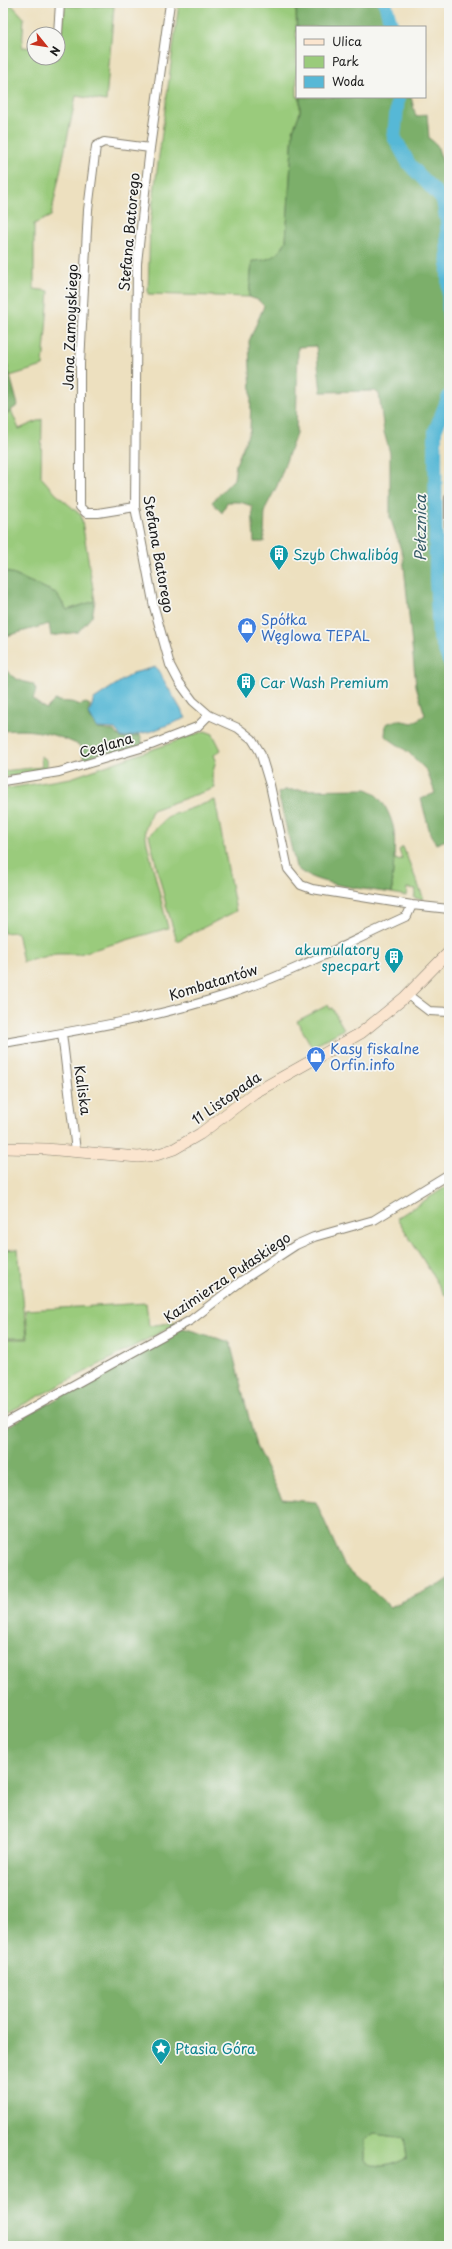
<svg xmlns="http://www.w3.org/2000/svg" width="452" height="2249" font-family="'Playpen Sans',sans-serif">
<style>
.green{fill:#9acb7b;stroke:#5b744c}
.forest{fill:#7baf6b;stroke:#4c6644;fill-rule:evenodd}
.water{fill:#57b8d6;stroke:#3a6a79}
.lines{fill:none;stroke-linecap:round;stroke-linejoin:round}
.river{stroke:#57b8d6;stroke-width:14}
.minor-casing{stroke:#847e6e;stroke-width:10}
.secondary-casing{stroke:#847e6e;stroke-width:12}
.minor{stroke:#fff;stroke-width:8}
.secondary{stroke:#fbe5cf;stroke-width:11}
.labels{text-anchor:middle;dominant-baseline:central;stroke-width:3.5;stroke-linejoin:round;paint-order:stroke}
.street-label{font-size:14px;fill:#1c1c1c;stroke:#f6f6f2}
.culture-label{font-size:14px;fill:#0d838f;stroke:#f6f6f2;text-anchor:start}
.shop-label{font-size:14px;fill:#366cbe;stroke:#f6f6f2;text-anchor:start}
.water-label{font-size:15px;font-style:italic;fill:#345a66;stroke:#f6f6f2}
</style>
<rect width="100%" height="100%" fill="#f6f6f2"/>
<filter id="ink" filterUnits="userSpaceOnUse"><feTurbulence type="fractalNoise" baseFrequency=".025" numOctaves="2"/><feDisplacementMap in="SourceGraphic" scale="8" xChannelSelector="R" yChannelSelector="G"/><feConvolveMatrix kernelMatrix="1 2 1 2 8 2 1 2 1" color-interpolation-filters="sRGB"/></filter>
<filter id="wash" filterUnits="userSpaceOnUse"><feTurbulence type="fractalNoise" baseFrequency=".012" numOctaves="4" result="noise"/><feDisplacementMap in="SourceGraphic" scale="16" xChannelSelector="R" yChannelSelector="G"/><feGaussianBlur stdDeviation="0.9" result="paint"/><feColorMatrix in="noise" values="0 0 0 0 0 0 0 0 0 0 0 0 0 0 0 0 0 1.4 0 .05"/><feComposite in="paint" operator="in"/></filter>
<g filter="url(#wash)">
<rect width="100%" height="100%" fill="#ede0bf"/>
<path class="green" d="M 3,3 L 10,3 L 24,18 L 22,47 L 34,48 L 34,58 L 58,58 L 65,6 L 114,6 L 106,101 L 76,96 L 51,216 L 34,224 L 34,289 L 49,291 L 43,366 L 10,376 L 7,365 L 3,366 Z
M 179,3 L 296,3 L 297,97 L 300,97 L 300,112 L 293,131 L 286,241 C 279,256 268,261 252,262 L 249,297 L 148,294 L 150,224 Z
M 11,410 L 19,429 L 42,419 L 41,477 L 56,494 L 81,515 L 95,601 L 67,610 L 56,593 L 3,570 L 3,417 Z
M 205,731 L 213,734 L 221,750 L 214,755 L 216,760 L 212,776 L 215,788 L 152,810 L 145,830 L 147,843 L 168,928 L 79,954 L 56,954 L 23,962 L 17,932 L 3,933 L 3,789 L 71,778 Z
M 41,756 L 47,760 L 47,771 L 3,777 L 3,771 L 42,767 Z
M 215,800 L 236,911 L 177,941 L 166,905 L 149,835 L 169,816 Z
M 403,847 L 423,897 L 423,899 L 414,898 L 416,889 L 407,888 L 406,896 L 392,893 L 393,852 L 396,860 L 402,859 L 399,850 Z
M 328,1005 L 330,1009 L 332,1008 L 344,1029 L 312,1047 L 297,1021 Z
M 449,1185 L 449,1293 L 445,1295 L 397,1218 Z
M 18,1249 L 27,1338 L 3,1338 L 3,1250 Z
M 146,1303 L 149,1326 L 182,1321 L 3,1415 L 3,1339 L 28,1339 L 26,1310 Z
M 374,2133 L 404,2137 L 407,2158 C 392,2165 380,2171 365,2160 L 365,2140 Z"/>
<path class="forest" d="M 296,3 L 388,3 L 393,27 L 297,27 L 297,32 Z
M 300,97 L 411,97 L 416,117 L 427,114 L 429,138 L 437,145 L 449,182 L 449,410 L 437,427 L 433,447 L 443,561 L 449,582 L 449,811 L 446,812 L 449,821 L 449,839 L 436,844 L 429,829 L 421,799 L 435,793 L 427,771 L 408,752 L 385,736 L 386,724 L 397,720 L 413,723 L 425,715 L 416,686 L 403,556 L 390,517 L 390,453 L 384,432 L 379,394 L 375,391 L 321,392 L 316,346 L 298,347 L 296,434 L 277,486 L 265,509 L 264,542 L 254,542 L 252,506 L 240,502 L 227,502 L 222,513 L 212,502 L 234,479 L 236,464 L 250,430 L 251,397 L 249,341 L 264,306 L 258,300 L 249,297 L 252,261 C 268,261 279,256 286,241 L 293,131 L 300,112 Z
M 7,365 L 18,405 L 3,417 L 3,367 Z
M 3,570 L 56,593 L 67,610 L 95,601 L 92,616 L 78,632 L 51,636 L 49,624 L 3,637 Z
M 3,665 C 10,678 19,681 33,684 L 36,690 L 33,700 L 46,709 L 55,700 C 63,703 72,700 79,705 L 86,703 L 90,705 L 88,714 L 97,729 L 114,731 L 122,739 L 140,735 L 143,745 L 84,760 L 81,746 C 53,733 34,728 3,731 Z
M 366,789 C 381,793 392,817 394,831 C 396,849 392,875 392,893 C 367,889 311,885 296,867 L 278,793 L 285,790 Z
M 183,1328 L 230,1342 L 256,1446 L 282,1499 L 316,1502 L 344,1565 L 390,1607 L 439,1585 L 449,1578 L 449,2246 L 3,2246 L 3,1429 ZM 374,2133 L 404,2137 L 407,2158 C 392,2165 380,2171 365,2160 L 365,2140 Z"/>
<path class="water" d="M 156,667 L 186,718 L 152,731 L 122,738 L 115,729 L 97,728 L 89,714 L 94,699 L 133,673 Z"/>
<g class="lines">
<path class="river" d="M 385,3 L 392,27
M 398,97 L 394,137 L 409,164 L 443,200 L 447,223 L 449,317
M 449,396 L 435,431 L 436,580 L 439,635 L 449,661"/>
</g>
</g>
<g filter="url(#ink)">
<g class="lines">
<defs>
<path id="minor" d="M 170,3 L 150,148 L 137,263 L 135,507 L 154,607 L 170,665 L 179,682 L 193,701 L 209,715 L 238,728 L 252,739 L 260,752 L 270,785 L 288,869 L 301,885 L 312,889 L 412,905 L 449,909
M 58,34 L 60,3
M 449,498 L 449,525
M 135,507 L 98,513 L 86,513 L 80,507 L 80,364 L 88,210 L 96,146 L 104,142 L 150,148
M 3,781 L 59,772 L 151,745 L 197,727 L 209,715
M 408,995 L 429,1011 L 449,1012
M 62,1033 L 76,1151
M 4,1043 C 80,1030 161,1017 235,992 C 294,972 350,942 407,916 L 412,905
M 3,1424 L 191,1320 L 244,1279 L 296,1245 L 314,1237 L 374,1220 L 449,1174"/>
<path id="secondary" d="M 3,1148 L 46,1149 L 138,1157 L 156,1155 L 174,1149 L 200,1134 L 254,1093 L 361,1033 L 404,998 L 449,952"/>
</defs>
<use href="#minor" class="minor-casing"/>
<use href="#secondary" class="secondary-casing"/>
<use href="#minor" class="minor"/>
<use href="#secondary" class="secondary"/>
</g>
</g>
<defs>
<symbol id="building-pin" viewBox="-11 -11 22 30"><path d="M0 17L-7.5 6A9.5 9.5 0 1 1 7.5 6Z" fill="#0f9aa8" stroke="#f6f6f2"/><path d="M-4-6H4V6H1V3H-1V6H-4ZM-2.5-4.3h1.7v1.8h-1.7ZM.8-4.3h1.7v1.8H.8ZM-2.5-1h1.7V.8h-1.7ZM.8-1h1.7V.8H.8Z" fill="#fff"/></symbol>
<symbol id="shop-pin" viewBox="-11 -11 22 30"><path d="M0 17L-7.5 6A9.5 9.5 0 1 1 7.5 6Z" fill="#3f7fe0" stroke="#f6f6f2"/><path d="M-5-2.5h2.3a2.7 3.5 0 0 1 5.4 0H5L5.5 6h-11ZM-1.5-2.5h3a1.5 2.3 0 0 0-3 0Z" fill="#fff"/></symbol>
<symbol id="sight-pin" viewBox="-11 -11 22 30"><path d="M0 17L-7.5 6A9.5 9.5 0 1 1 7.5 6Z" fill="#0f9aa8" stroke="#f6f6f2"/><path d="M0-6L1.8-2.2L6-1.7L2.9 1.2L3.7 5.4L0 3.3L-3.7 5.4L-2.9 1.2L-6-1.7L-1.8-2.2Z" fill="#fff"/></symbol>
</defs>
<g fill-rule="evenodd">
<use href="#building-pin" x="268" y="543" width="22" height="30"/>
<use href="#shop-pin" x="236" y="616" width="22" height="30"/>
<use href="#building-pin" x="235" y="671" width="22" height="30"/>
<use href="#building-pin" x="383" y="946" width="22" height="30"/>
<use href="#shop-pin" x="305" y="1045" width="22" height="30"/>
<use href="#sight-pin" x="150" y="2037" width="22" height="30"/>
</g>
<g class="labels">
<g class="street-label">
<text transform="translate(129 232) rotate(-85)">Stefana Batorego</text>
<text transform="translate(70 327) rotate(-88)">Jana Zamoyskiego</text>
<text transform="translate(159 554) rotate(80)">Stefana Batorego</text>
<text transform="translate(106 745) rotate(-16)">Ceglana</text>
<text transform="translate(213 982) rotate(-17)">Kombatantów</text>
<text transform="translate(83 1090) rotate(82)">Kaliska</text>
<text transform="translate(226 1098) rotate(-35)">11 Listopada</text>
<text transform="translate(227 1277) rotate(-34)">Kazimierza Pułaskiego</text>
</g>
<g class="culture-label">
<text x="293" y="554">Szyb Chwalibóg</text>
<text x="260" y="682">Car Wash Premium</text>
<text x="380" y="949" text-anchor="end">akumulatory<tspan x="380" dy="16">specpart</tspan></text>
<text x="175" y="2048">Ptasia Góra</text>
</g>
<g class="shop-label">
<text x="261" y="619">Spółka<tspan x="261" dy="16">Węglowa TEPAL</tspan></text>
<text x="330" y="1048">Kasy fiskalne<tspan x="330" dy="16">Orfin.info</tspan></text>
</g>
<g class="water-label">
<text transform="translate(419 528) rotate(-90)">Pełcznica</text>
</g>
</g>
<rect width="452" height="2249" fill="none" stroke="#f6f6f2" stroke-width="16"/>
<rect x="296" y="26" width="130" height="72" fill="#f6f6f2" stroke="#9f9f9c"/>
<rect x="304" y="39" width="20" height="6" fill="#fbe5cf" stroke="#9f9f9c"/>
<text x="332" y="46" font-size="12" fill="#1c1c1c">Ulica</text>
<rect x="304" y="56" width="20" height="12" fill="#9acb7b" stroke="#9f9f9c"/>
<text x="332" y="66" font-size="12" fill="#1c1c1c">Park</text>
<rect x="304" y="76" width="20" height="12" fill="#57b8d6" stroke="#9f9f9c"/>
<text x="332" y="86" font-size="12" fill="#1c1c1c">Woda</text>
<g transform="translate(46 46) rotate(120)"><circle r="19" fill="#f6f6f2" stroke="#9f9f9c"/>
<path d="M0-3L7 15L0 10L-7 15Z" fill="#c8321e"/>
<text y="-6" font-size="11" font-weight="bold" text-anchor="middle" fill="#1c1c1c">N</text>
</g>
</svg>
